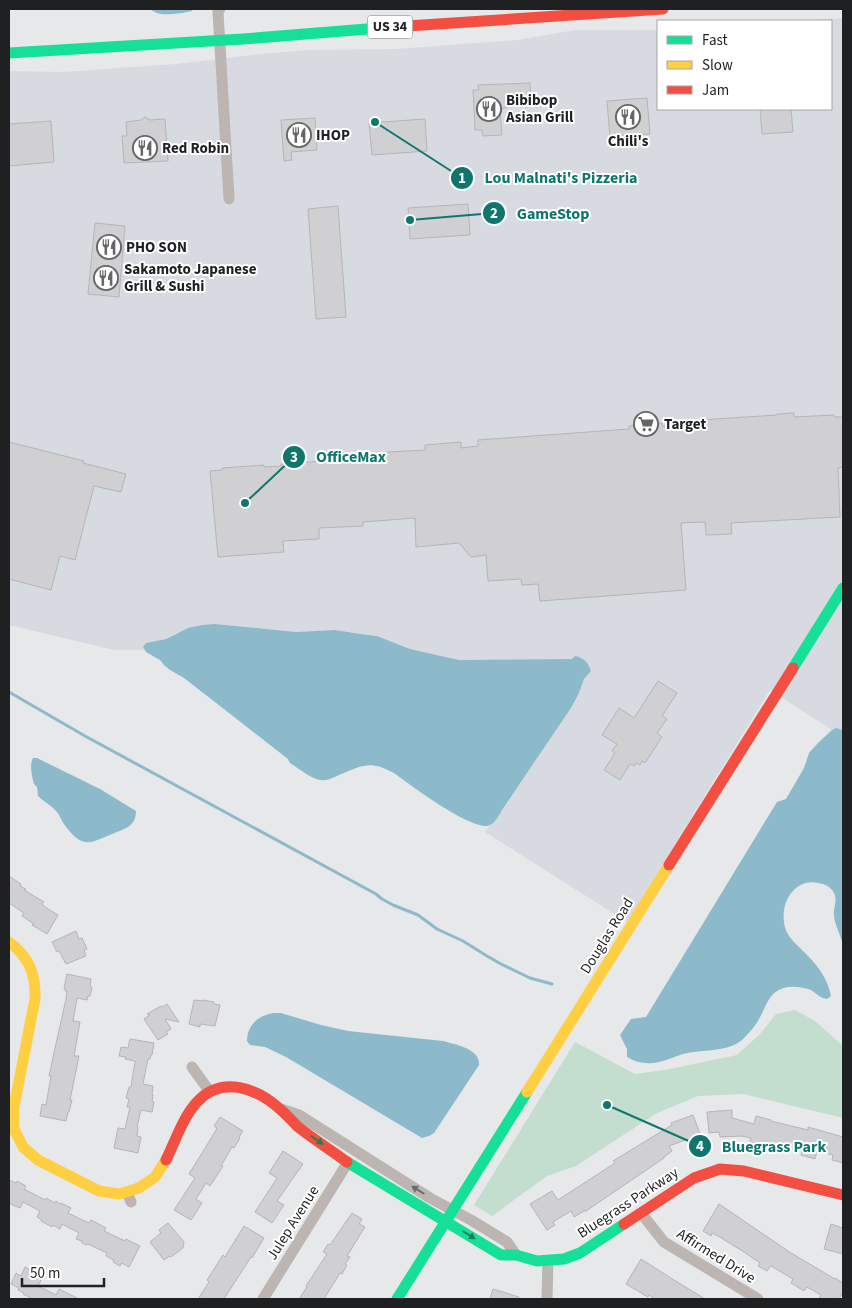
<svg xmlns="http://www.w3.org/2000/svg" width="852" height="1308" font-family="'Source Sans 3',sans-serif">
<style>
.built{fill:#d8dae1}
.green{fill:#c3decf}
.water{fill:#8cbaca}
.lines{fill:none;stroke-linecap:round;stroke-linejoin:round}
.stream{stroke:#8cbaca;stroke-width:3}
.building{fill:#d0d0d2;stroke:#b4b5b6}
.street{stroke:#bcb5b2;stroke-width:11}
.fast{stroke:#16e098;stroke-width:11}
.slow{stroke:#ffcf43;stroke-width:11}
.jam{stroke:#f24e42;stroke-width:11}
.oneway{fill:#1a805c}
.oneway2{fill:#6e6a6a}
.labels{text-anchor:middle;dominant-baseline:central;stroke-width:4;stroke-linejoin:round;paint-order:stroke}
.shield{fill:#fff;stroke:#626364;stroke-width:1}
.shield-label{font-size:14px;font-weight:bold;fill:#1f2021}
.poi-label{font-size:15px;font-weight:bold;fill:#1f2021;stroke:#fff;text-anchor:start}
.street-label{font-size:15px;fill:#1f2021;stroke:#fff}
.leader{fill:none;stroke:#0f766e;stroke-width:2}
.callout-dot{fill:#0f766e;stroke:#fff;stroke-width:2}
.mark-label{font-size:15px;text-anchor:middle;font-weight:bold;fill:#fff}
.callout-label{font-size:16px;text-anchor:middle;font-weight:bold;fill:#0f766e;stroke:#fff;stroke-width:4;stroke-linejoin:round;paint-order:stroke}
</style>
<rect width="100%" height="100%" fill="#e7e8ea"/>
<path class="built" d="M 843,18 L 843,730 L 836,728 L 832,730 L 770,690 L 627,922 L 485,832 L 502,810 L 571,708 L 579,693 L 584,679 L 575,656 L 572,659 L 459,660 L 410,649 L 377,636 L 335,630 L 296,632 L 215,624 L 176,633 L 166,639 L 146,643 L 143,647 L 144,650 L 114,650 L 9,625 L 9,71 L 63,72 L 176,64 L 269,53 L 309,50 L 396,49 L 518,40 L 575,30 L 658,30 L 658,109 L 831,109 L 831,21 L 797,21 Z"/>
<path class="green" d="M 795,1010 L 815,1021 L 843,1046 L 843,1118 L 743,1094 L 698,1096 L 657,1113 L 576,1166 L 547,1176 L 492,1216 L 474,1205 L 575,1042 L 635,1074 L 670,1069 L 737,1055 L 760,1034 L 776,1014 Z"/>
<path class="water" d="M 149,9 L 193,9 L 192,11 C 184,13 164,16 157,13 C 154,12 152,10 149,9 Z
M 215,624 L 296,632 L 335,630 L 361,634 L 377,636 L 410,649 L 459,660 L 572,659 L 575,656 C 584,658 588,662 591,671 L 584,679 L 579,693 L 571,708 L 502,810 C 499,815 495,823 490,825 C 474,833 409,784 394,773 C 370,760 363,765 339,775 C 333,778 327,781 321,780 C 313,780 298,768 290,763 L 288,759 L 184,678 L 170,670 L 164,665 L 160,660 L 146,652 L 143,647 L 146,643 L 166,639 L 188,628 L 202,625 Z
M 836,728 L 843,730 L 843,945 C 841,936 834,923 834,915 C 833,907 838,901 834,893 C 830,886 825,884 818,883 C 795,878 781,902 784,922 C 785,937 799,946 808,956 C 819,967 828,980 831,996 L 827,999 C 820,998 817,994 811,990 C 803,987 789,985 781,989 C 768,994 765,1009 759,1019 C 755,1027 748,1034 742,1040 C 726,1053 701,1049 683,1054 C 673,1057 664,1062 653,1063 C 644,1064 635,1062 627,1057 L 627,1049 L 620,1035 L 631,1019 L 646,1017 L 777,802 L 786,799 L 804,768 L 809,753 L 818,743 L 832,730 Z
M 33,758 L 37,758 L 100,789 L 136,811 C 136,824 128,828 117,832 C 91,842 84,852 64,824 C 61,820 60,815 56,811 C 51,805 44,802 38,796 L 37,787 L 34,784 C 32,777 29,765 33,758 Z
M 273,1013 L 281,1013 L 321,1025 L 348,1031 L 443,1041 C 454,1044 481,1049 479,1065 L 434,1133 L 429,1136 L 422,1138 L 286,1057 L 265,1047 L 250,1045 L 247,1041 C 247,1025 258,1016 273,1013 Z"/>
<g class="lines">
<path class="stream" d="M 9,692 L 85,736 L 376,894 L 382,899 L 393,905 L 418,915 L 437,929 L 463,941 L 487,956 L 501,964 L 530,978 L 552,984"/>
</g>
<path class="building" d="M 530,83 L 531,97 L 500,110 L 502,135 L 483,136 L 482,130 L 475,130 L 473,90 L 479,90 L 478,85 Z
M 647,98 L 650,134 L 610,137 L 607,101 Z
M 760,109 L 791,109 L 793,132 L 762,134 Z
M 145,117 L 150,120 L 165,119 L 168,161 L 124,163 L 122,136 L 127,136 L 126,122 L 141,120 Z
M 315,118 L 317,150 L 291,152 L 292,160 L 284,161 L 281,120 Z
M 425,119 L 427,151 L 372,155 L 369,123 Z
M 51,121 L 54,162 L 9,166 L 9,124 Z
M 468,204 L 470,235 L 410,239 L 408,208 Z
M 338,206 L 346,317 L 316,319 L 308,209 Z
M 95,223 L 125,226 L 119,297 L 88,294 Z
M 794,413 L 794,417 L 834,415 L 834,417 L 843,417 L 843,467 L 838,468 L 840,517 L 731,523 L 732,534 L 706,535 L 705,522 L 681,523 L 686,590 L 540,601 L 538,584 L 522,585 L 521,579 L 488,581 L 486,555 L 471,557 L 459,543 L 416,547 L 415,518 L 363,522 L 363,526 L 319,528 L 319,539 L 283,541 L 284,552 L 218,557 L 210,471 L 222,470 L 222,468 L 264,465 L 264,467 L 281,466 L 281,464 L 323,461 L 323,458 L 353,457 L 353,460 L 372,459 L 371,453 L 425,450 L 425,445 L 461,442 L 461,448 L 478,446 L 478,440 L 629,429 L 629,426 L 662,423 L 662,426 L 699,425 L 699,420 L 777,415 L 777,414 Z
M 9,442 L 84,461 L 83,463 L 126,474 L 121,492 L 94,486 L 75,560 L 60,556 L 51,590 L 9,579 Z
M 658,681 L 677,693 L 662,716 L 667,719 L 657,733 L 662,737 L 645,763 L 642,761 L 640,765 L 636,763 L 634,766 L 630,764 L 620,780 L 604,770 L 615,753 L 612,751 L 617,744 L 602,735 L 619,708 L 634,718 Z
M 9,876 L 21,884 L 20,886 L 26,889 L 24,890 L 44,902 L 42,904 L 45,907 L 58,915 L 47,934 L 32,925 L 34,924 L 22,916 L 24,913 L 9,903 Z
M 76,931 L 79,939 L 82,938 L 87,949 L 84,950 L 86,956 L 66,964 L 59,951 L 57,952 L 52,942 Z
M 67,974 L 91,979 L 90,987 L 92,987 L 90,996 L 88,996 L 87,1000 L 77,998 L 74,1016 L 73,1021 L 80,1022 L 74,1056 L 79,1056 L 70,1100 L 72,1100 L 69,1112 L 68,1112 L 66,1121 L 40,1116 L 42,1104 L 46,1105 L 51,1076 L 49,1076 L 54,1053 L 66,999 L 67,991 L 65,991 L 65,989 L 64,988 Z
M 194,1000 L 202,1001 L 202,1000 L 214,1002 L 214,1004 L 220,1005 L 215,1026 L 200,1024 L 200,1027 L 189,1024 Z
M 167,1004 L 179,1022 L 165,1019 L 171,1029 L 166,1032 L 168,1034 L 158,1040 L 144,1019 L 150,1015 L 147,1014 L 161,1006 L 162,1007 Z
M 130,1039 L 154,1043 L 152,1055 L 151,1055 L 150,1059 L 148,1059 L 143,1084 L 153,1086 L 152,1095 L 153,1095 L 152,1101 L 154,1102 L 152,1112 L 141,1110 L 137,1127 L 138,1127 L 137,1136 L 141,1137 L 138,1153 L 114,1148 L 118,1128 L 125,1129 L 130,1107 L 127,1107 L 129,1099 L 126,1098 L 129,1087 L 131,1087 L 135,1061 L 125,1059 L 126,1057 L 119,1056 L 121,1047 L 128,1048 Z
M 732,1110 L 732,1118 L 754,1124 L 756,1116 L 771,1120 L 771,1121 L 808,1130 L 808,1127 L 843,1137 L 843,1163 L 832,1160 L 833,1155 L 817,1151 L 815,1159 L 801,1155 L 802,1151 L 766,1142 L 765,1146 L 750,1142 L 751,1138 L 741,1136 L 720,1137 L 719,1132 L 709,1133 L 707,1112 Z
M 693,1115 L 702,1139 L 699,1140 L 700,1143 L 691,1147 L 688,1139 L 669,1146 L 672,1151 L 664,1157 L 664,1158 L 586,1211 L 584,1211 L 574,1217 L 571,1211 L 553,1222 L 555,1225 L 547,1230 L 530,1204 L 552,1191 L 558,1200 L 615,1163 L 613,1161 L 672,1125 L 671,1123 Z
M 220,1117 L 243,1131 L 239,1137 L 240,1138 L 234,1148 L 232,1147 L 221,1166 L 223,1166 L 210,1186 L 206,1183 L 196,1199 L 202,1203 L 191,1220 L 174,1210 L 195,1178 L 189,1174 L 215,1132 L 217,1128 L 214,1126 Z
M 283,1151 L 303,1164 L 277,1201 L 284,1205 L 272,1223 L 255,1212 L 277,1178 L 269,1173 Z
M 9,1180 L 16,1183 L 17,1181 L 26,1186 L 24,1189 L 45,1200 L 46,1198 L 55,1203 L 56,1201 L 60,1204 L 61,1203 L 71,1208 L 68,1213 L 89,1223 L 91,1220 L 106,1228 L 104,1231 L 125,1241 L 126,1239 L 140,1246 L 129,1267 L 122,1263 L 120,1266 L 113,1262 L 114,1260 L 106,1256 L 107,1253 L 88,1244 L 86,1245 L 82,1243 L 82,1241 L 76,1239 L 79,1233 L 62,1224 L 60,1229 L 53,1225 L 52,1227 L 41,1221 L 42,1220 L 37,1217 L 40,1211 L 23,1202 L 20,1208 L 10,1204 L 9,1200 Z
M 719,1204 L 791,1253 L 835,1279 L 835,1278 L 843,1283 L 843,1292 L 839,1299 L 819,1299 L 821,1295 L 807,1287 L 804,1291 L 791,1283 L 793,1279 L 771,1266 L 767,1271 L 758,1266 L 760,1263 L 744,1252 L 718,1236 L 712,1233 L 711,1236 L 703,1231 Z
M 352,1213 L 362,1219 L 359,1224 L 365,1227 L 347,1256 L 350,1257 L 345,1264 L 347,1265 L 342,1274 L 340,1273 L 324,1299 L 299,1299 L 307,1287 L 306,1286 L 327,1254 L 323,1252 L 328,1244 L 330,1245 Z
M 168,1223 L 184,1242 L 183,1248 L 171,1257 L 170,1256 L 164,1260 L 150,1242 L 161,1233 L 159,1230 Z
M 831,1224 L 843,1228 L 843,1254 L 824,1249 Z
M 244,1226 L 264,1238 L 252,1258 L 251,1257 L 224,1299 L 198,1299 L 209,1282 L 207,1280 L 223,1255 L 225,1257 Z
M 641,1259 L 674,1280 L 705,1299 L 655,1299 L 649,1295 L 648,1297 L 626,1284 Z
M 25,1267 L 43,1277 L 38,1286 L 56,1295 L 59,1289 L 79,1299 L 33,1299 L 23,1294 L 24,1293 L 18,1290 L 19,1288 L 11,1284 L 16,1273 L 21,1276 Z
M 493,1289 L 519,1297 L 519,1299 L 490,1299 Z"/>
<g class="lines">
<path class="street" d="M 220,9 L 218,12 L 229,199
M 192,1067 L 210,1092
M 281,1109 L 299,1115 L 430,1198 L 471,1220 L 507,1242 L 516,1255
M 127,1192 L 131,1202
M 641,1213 L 664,1242 L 758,1299
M 263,1299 L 348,1162
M 547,1299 L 548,1261"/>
<path class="fast" d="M 9,53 L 243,39 L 392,27
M 793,668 L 843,588
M 347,1162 L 501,1255 L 516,1255 L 537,1261 L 564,1259 L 580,1253 L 624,1224
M 397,1299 L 527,1092"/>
<path class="slow" d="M 9,942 C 29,957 36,974 35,999 L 14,1107 L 14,1129 L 23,1147 L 38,1160 L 99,1191 L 119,1194 L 139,1188 L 155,1177 L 166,1160
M 527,1092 L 669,865"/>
<path class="jam" d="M 392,27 L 663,9
M 669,865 L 793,668
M 166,1160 C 175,1142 183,1117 197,1102 C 222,1075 257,1088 281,1110 C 287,1115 292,1121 297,1126 C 313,1139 331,1150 347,1162
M 624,1224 L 694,1178 L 720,1169 L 744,1171 L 843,1195"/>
</g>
<defs><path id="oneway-solid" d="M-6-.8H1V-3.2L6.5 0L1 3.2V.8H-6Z" transform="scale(1.25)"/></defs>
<g class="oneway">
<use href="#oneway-solid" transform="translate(317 1140) rotate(35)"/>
<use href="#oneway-solid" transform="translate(469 1235) rotate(32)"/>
</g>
<use class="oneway2" href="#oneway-solid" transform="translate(418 1190) rotate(-148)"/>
<defs>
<symbol id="restaurant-ring" viewBox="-11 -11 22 22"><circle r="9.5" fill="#fff" stroke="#656667" stroke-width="1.5"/><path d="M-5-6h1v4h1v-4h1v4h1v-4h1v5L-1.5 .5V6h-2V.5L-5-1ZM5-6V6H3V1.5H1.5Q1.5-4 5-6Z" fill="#656667"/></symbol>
<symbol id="supermarket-ring" viewBox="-11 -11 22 22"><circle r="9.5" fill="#fff" stroke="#656667" stroke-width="1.5"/><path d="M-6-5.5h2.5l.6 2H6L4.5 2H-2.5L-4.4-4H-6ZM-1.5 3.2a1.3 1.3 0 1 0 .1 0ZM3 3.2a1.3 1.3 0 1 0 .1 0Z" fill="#656667"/></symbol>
</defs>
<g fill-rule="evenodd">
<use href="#restaurant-ring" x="475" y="95" width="28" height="28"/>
<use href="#restaurant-ring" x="614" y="103" width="28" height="28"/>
<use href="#restaurant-ring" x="285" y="121" width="28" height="28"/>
<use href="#restaurant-ring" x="131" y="134" width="28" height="28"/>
<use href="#restaurant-ring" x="95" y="233" width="28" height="28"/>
<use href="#restaurant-ring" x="92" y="264" width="28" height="28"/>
<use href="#supermarket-ring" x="632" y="410" width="28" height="28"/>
</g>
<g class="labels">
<rect class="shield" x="367.5" y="15.5" width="45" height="23" rx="4"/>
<g class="shield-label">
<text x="390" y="27">US 34</text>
</g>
<g class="poi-label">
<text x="506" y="100">Bibibop<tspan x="506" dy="17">Asian Grill</tspan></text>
<text x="316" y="135">IHOP</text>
<text x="628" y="141" text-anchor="middle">Chili's</text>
<text x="162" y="148">Red Robin</text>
<text x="126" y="247">PHO SON</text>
<text x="124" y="269">Sakamoto Japanese<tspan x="124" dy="17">Grill &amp; Sushi</tspan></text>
<text x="664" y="424">Target</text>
</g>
<g class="street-label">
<text transform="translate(607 936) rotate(-58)">Douglas Road</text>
<text transform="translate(628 1203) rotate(-33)">Bluegrass Parkway</text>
<text transform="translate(293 1223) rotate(-58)">Julep Avenue</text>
<text transform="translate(716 1256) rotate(32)">Affirmed Drive</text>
</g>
</g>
<path class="leader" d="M375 122L462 178M410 220L494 213M245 503L294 457M607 1105L700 1146"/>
<g class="callout-dot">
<circle cx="375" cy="122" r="5"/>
<circle cx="410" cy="220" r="5"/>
<circle cx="245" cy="503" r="5"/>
<circle cx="607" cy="1105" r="5"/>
<circle cx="462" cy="178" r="12"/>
<circle cx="494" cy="213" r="12"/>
<circle cx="294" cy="457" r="12"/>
<circle cx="700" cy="1146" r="12"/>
</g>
<g class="mark-label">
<text x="462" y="183">1</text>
<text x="494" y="218">2</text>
<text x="294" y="462">3</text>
<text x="700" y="1151">4</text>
</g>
<g class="callout-label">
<text x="561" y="183">Lou Malnati's Pizzeria</text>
<text x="553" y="219">GameStop</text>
<text x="351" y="462">OfficeMax</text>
<text x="774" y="1152">Bluegrass Park</text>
</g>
<rect width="852" height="1308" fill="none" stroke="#1f2021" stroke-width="20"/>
<rect x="657" y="20" width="175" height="90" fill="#ffffff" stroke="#a5a6a6"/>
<rect x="667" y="36" width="25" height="8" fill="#16e098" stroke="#a5a6a6"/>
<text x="702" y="45" font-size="15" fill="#1f2021">Fast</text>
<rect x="667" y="61" width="25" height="8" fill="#ffcf43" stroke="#a5a6a6"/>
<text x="702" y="70" font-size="15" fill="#1f2021">Slow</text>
<rect x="667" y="86" width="25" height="8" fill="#f24e42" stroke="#a5a6a6"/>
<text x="702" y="95" font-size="15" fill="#1f2021">Jam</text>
<path d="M22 1278v8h82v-8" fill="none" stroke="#1f2021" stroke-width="2.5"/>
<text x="30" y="1278" font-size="15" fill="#1f2021" stroke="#ffffff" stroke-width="4" paint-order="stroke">50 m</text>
</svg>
